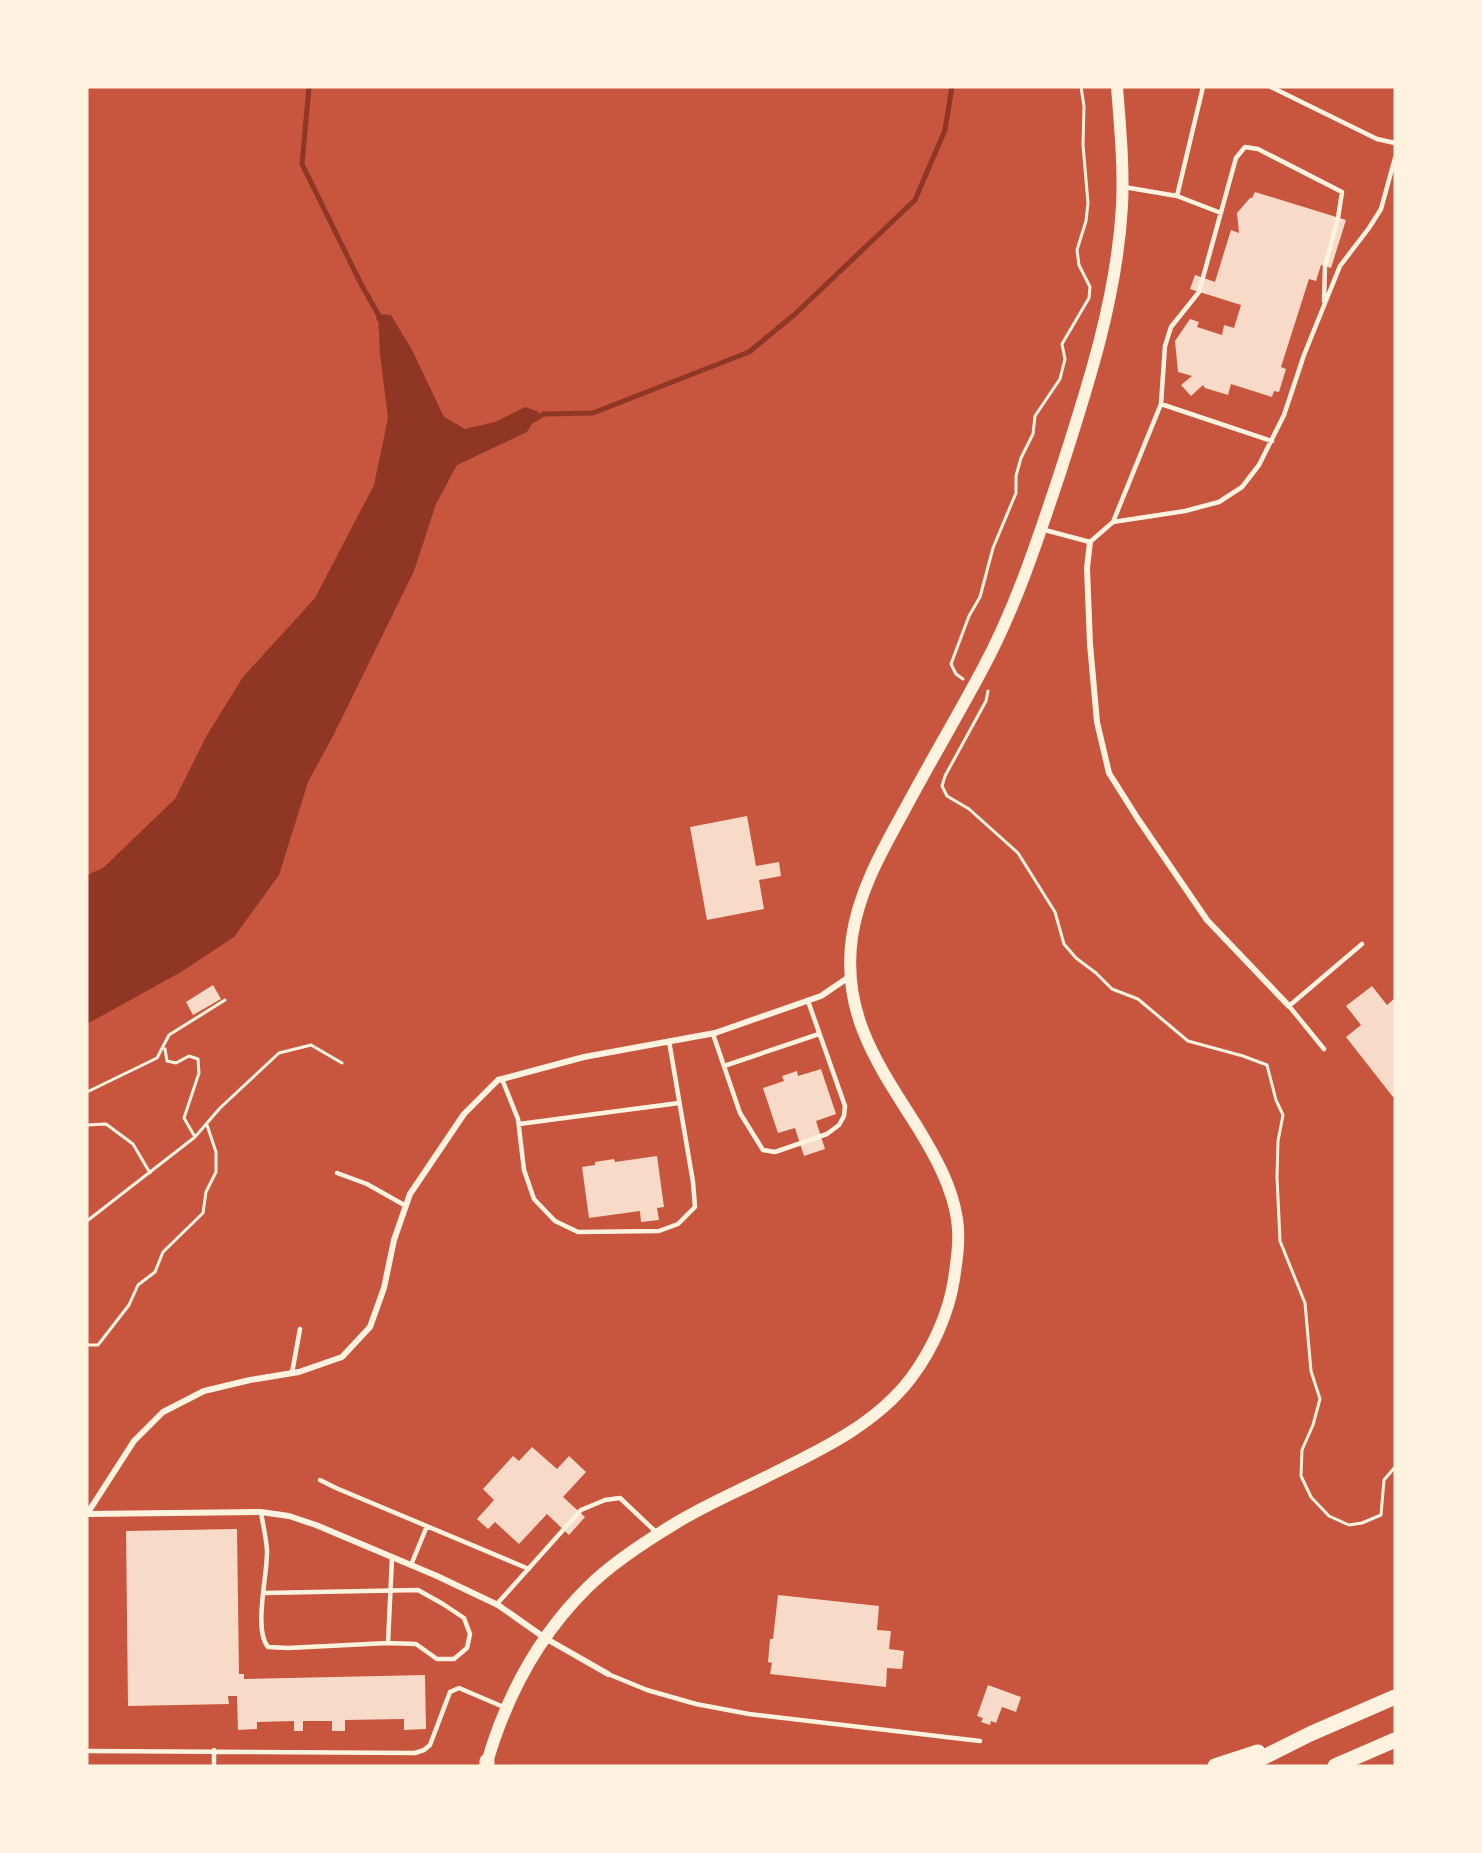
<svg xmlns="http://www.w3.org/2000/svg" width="1482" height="1853" font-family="Jost,sans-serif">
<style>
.water{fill:#8f3625}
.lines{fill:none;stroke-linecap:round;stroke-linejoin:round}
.stream{stroke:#8f3625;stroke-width:5}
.building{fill:#f7dbc8}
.path{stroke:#fff3e0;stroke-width:3}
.service{stroke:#fff3e0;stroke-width:4.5}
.minor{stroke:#fff3e0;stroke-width:6}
.secondary{stroke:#fff3e0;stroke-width:12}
.primary{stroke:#fff3e0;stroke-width:15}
</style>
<rect width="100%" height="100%" fill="#c8553d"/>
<path class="water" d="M 378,314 L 391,315 L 412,350 L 444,417 L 465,429 L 495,422 L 525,407 L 539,412 L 527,432 L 457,465 L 436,504 L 414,571 L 334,734 L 308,782 L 279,875 L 234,937 L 181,972 L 87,1024 L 87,875 L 103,868 L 175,799 L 207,735 L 243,677 L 315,598 L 374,485 L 388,418 L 380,354 Z"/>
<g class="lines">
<path class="stream" d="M 309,87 L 302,164 L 361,284 L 378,314 L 379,319
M 530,422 L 544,414 L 593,413 L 749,352 L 794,315 L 915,200 L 945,130 L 952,87"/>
</g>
<path class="building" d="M 1255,192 L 1346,220 L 1331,268 L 1321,265 L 1316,281 L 1309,279 L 1281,367 L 1286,369 L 1279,392 L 1274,391 L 1272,397 L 1231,384 L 1228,395 L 1205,388 L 1203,385 L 1191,396 L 1181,385 L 1192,376 L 1178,372 L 1175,341 L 1190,319 L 1199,322 L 1197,327 L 1222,335 L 1224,325 L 1234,328 L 1241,305 L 1190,289 L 1195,275 L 1215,282 L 1231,230 L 1239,233 L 1237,213 L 1250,198 L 1252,198 Z
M 747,816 L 756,866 L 779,862 L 781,876 L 759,880 L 764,909 L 707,920 L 690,827 Z
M 213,985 L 221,999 L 193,1015 L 186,1002 Z
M 1372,986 L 1387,1005 L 1395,998 L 1395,1095 L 1393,1097 L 1346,1037 L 1361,1025 L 1346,1006 Z
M 821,1069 L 836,1114 L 816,1121 L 825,1149 L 804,1156 L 795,1128 L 778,1133 L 763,1088 L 784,1081 L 782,1076 L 797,1071 L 798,1076 Z
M 657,1156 L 664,1207 L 657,1208 L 659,1220 L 641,1222 L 640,1211 L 589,1218 L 582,1167 L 595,1165 L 595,1162 L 614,1159 L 615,1162 Z
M 532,1447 L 557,1469 L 569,1456 L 586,1472 L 563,1497 L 585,1517 L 569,1535 L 547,1514 L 519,1544 L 495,1522 L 488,1529 L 477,1519 L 494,1500 L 483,1489 L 513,1456 L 519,1461 Z
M 237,1529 L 239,1674 L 244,1674 L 244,1679 L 425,1675 L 426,1729 L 404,1730 L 404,1719 L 345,1720 L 345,1731 L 332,1731 L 332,1721 L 303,1721 L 303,1731 L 294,1731 L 294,1721 L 257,1722 L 257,1729 L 238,1730 L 237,1696 L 228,1696 L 229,1704 L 128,1706 L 126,1531 Z
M 778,1595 L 879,1606 L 877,1630 L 891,1631 L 889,1649 L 904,1651 L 902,1669 L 887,1668 L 886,1687 L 770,1674 L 772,1663 L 768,1662 L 770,1639 L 773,1639 Z
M 988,1685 L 1021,1697 L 1016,1712 L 1002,1707 L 996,1723 L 991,1721 L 990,1725 L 981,1722 L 983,1718 L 977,1716 Z"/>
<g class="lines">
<path class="path" d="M 963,679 L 956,674 L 951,664 L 969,616 L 980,597 L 993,548 L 1016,493 L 1016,476 L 1021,458 L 1033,434 L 1035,416 L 1060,379 L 1065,359 L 1062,344 L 1089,298 L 1090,287 L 1079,265 L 1077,250 L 1086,221 L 1088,203 L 1083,145 L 1084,106 L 1081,87
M 988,691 L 986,701 L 945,776 L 942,786 L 947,796 L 969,809 L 1018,853 L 1055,912 L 1064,944 L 1076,958 L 1096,973 L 1112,989 L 1138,999 L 1188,1041 L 1243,1056 L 1267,1065 L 1276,1100 L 1283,1115 L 1278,1141 L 1277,1177 L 1280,1241 L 1305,1303 L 1311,1371 L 1320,1399 L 1313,1425 L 1302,1450 L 1301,1476 L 1311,1497 L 1329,1516 L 1349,1525 L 1362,1523 L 1381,1515 L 1384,1480 L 1395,1467
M 165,1049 L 167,1061 L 176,1063 L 189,1056 L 198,1059 L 199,1073 L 184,1118 L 195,1137
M 87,1092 L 157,1058 L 169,1035 L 225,1000
M 87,1125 L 106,1124 L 133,1144 L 150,1173
M 87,1221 L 195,1137 L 220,1108 L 279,1053 L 311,1045 L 342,1063
M 87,1345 L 98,1345 L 129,1305 L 138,1285 L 155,1272 L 163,1252 L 203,1213 L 206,1192 L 216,1172 L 216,1152 L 207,1125"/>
<path class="service" d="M 1271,87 L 1377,139 L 1395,143
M 1124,187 L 1177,196 L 1203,87
M 1177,196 L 1221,213
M 1161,404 L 1165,346 L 1171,327 L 1199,292 L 1236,158 L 1245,147 L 1258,149 L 1342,192 L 1338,218 L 1325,266 L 1324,301
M 1113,522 L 1161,404 L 1272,441
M 1041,529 L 1090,542 L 1113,522 L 1185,511 L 1219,502 L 1242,487 L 1259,465 L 1284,415 L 1304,355 L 1340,266 L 1369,228 L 1381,209 L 1395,158
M 713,1034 L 740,1113 L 763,1150 L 775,1152 L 827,1134 L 839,1125 L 844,1116 L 845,1106 L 808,1001
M 1324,1049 L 1289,1006 L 1362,944
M 724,1066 L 819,1034
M 502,1079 L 518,1119 L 524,1170 L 534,1199 L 555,1221 L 578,1232 L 659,1231 L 678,1224 L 695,1207 L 693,1182 L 669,1041
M 519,1124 L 679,1103
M 337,1173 L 367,1184 L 406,1206
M 292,1373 L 300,1329
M 320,1480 L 336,1488 L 529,1569
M 261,1512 C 263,1525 266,1537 267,1550 C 268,1574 253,1629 268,1647 L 288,1648 L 388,1643 L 416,1644 L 437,1659 L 454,1659 L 467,1648 L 470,1634 L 464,1618 L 443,1604 L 418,1590 L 264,1593
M 411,1565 L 427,1526
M 496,1605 L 581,1510 L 605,1500 L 620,1498 L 657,1533
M 388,1643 L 392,1558
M 608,1674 L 647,1690 L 696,1704 L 749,1714 L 980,1741
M 87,1751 L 415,1753 L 424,1750 L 430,1745 L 450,1692 L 459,1688 L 506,1708
M 214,1766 L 214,1750"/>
<path class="minor" d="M 1090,542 L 1087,568 L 1090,644 L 1097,722 L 1109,773 L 1138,819 L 1207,920 L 1289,1006
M 87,1514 L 134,1441 L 163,1412 L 204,1391 L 250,1380 L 299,1372 L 342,1357 L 370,1327 L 384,1288 L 394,1240 L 410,1194 L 464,1114 L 498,1080 L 584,1057 L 715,1033 L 821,996 L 849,977
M 87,1514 L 261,1512 L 289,1516 L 316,1525 L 437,1576 L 498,1605 L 545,1638 L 608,1674"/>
<path class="secondary" d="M 486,1766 C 505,1699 538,1636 588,1587 C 613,1562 646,1541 676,1523 C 707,1504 741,1490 774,1473 C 823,1449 877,1423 911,1378 C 932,1350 949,1313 954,1279 C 957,1259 960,1239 957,1219 C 952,1186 935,1156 918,1128 C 879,1066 841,1015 852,937 C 859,890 883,849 905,809 C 930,762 957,717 982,670 C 1015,609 1037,542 1059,476 C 1087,389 1117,298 1122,206 C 1124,167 1120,126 1117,87"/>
<path class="primary" d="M 487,1761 L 487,1766
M 1215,1766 L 1258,1752
M 1246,1766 L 1310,1734 L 1395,1697
M 1335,1766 L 1395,1740"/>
</g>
<rect width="1482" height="1853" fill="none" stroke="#fff3e0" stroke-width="177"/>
</svg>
